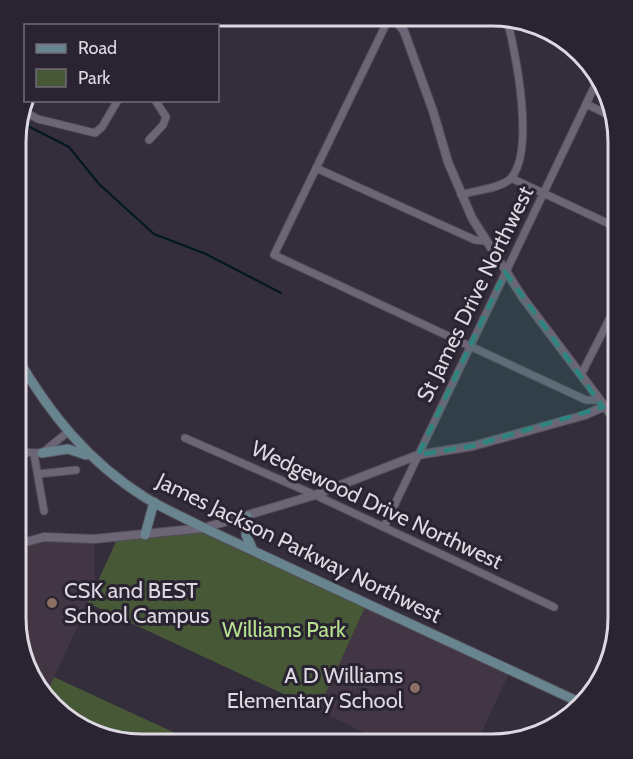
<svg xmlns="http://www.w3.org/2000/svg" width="633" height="759" font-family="Cabin,sans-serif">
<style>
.education{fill:#433644}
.green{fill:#465836}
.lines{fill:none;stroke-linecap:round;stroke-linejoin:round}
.stream{stroke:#011822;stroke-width:2}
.minor-casing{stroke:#514c57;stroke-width:9}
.tertiary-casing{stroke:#514c57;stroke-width:10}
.secondary-casing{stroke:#514c57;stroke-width:11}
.minor{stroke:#6c6575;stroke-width:7}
.tertiary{stroke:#6c6575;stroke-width:8}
.secondary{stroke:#68848e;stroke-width:9}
.marked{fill:#2e857f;fill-opacity:0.2;stroke:#2e857f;stroke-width:4.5;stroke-dasharray:12 8;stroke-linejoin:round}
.education-dot{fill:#8d6e63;stroke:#2a2331;stroke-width:2}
.labels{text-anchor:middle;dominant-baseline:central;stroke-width:6;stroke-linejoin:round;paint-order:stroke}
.street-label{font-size:22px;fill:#ddd8e1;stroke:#2a2331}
.poi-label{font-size:22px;fill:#ddd8e1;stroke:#2a2331;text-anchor:start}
.park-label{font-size:22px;fill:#b5e08d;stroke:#2a2331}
.rim{fill:none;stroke:#ddd8e1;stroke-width:3}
</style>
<rect width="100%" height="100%" fill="#342d3b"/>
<path class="education" d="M 94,539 L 95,588 L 46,695 L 32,681 L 15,617 L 15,545 L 28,540 Z
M 368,601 L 512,667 L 476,744 L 387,744 L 318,710 Z"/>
<path class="green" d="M 203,528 L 368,601 L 318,710 L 88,603 L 118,537 Z
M 54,677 L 199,744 L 133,744 L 72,723 L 46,695 Z"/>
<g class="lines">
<path class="stream" d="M 18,121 L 69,147 L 99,184 L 154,234 L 206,254 L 281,293"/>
<defs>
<path id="minor" d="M 389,18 L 274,255 L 586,400 L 599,400
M 145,26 L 147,21
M 586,104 L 611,116
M 21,110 L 38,119 L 95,133 L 102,127 L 118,100
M 149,140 L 163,125 L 166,117 L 155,100
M 316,168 L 475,240 L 485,241
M 511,178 L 618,228
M 461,195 C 475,190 498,189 509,180 C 537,155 515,48 506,16
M 606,327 L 618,333
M 581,375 L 618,302
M 185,438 L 315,495 L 554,607
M 15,452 L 42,453 L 68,432
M 34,454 L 44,511
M 38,474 L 76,470
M 615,503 L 618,497
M 384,527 L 599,77"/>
<path id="tertiary" d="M 394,18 L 404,31 L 433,111 L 448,162 L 472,218 L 523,298 L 618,424
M 15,545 L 44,537 L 94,539 L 204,528 L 315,495 L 418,455 L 473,446 L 585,415 L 603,407"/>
<path id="secondary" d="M 16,356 C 50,414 88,462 146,498 C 164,509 185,518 204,528 L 579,702
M 42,453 L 68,449 L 86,455
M 247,516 L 246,535 L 253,550
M 145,535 L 154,502"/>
</defs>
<use href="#minor" class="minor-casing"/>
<use href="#tertiary" class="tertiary-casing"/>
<use href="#secondary" class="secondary-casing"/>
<use href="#minor" class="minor"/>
<use href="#tertiary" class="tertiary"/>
<use href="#secondary" class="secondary"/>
</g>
<path class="marked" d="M 505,272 L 603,407 L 473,446 L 418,455 Z"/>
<g class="education-dot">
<circle cx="52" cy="603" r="6"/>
<circle cx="415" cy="688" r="6"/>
</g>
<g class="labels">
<g class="street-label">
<text transform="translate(475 294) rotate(-64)">St James Drive Northwest</text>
<text transform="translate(377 505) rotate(25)">Wedgewood Drive Northwest</text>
<text transform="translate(299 548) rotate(26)">James Jackson Parkway Northwest</text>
</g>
<g class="poi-label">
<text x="64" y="590">CSK and BEST<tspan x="64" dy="25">School Campus</tspan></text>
<text x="403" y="675" text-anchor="end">A D Williams<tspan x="403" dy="25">Elementary School</tspan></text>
</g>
<g class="park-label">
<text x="284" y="629">Williams Park</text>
</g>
</g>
<path d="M0 0H633V759H0ZM142 26H492A116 116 0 0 1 608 142V618A116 116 0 0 1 492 734H142A116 116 0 0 1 26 618V142A116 116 0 0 1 142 26Z" fill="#2a2331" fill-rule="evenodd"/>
<path class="rim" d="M142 26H492A116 116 0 0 1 608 142V618A116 116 0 0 1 492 734H142A116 116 0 0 1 26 618V142A116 116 0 0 1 142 26Z"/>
<rect x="24" y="24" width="195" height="78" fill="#2a2331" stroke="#726b77" stroke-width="1.5"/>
<rect x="36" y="44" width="30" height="9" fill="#68848e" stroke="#726b77" stroke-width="1.5"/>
<text x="78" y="54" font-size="18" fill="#ddd8e1">Road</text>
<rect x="36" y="69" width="30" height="18" fill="#465836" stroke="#726b77" stroke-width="1.5"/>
<text x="78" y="84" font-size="18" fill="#ddd8e1">Park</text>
</svg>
